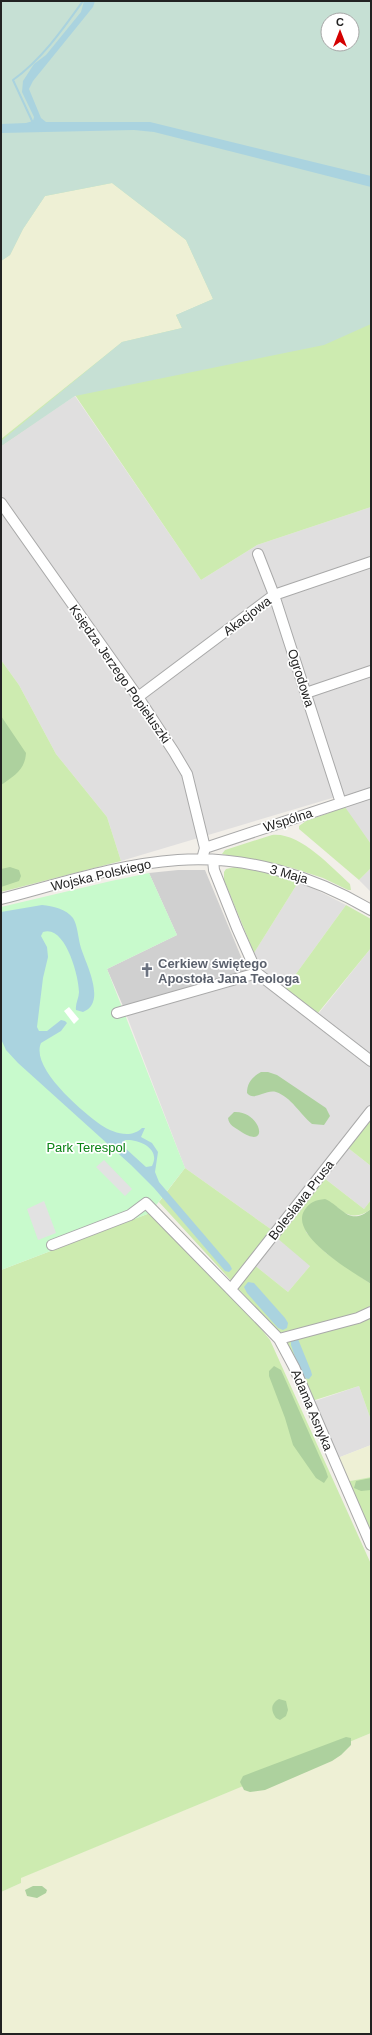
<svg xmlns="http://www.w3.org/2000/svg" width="372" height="2035" font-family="Arial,sans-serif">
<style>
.residential{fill:#e0dfdf}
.religious{fill:#d0d0d0}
.farmland{fill:#eef0d5}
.grass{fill:#cdebb0;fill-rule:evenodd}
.forest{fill:#add19e}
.wetland{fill:#c6e0d4;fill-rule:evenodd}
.park{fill:#c8facc}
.parking{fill:#e2e2e2}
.water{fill:#aad3df;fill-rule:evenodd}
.pier{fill:#fff}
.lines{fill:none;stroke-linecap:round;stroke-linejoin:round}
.stream{stroke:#aad3df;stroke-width:2}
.minor-casing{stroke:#a9a9a9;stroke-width:12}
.minor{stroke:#fff;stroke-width:10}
.labels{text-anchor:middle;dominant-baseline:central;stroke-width:3.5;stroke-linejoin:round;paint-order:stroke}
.street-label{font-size:13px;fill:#222;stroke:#fff}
.worship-label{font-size:13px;font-weight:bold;fill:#5b616d;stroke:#fff;text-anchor:start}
.park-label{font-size:13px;fill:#0c8416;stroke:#fff}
</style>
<rect width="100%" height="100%" fill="#f2efe9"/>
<path class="residential" d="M 75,396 L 201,580 L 257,545 L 371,507 L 371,844 L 341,803 L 339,796 L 121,861 L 107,817 L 56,754 L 19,685 L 1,660 L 1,445 Z
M 371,868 L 371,892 L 359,880 Z
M 299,881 L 346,905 L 285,989 L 319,1013 L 371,948 L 371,1118 L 348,1148 L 371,1166 L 371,1200 L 364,1209 L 324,1178 L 310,1266 L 288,1292 L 248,1260 L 272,1230 L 185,1168 L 123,1006 L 247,971 L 242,959 L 254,953 Z
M 359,1386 L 371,1420 L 371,1445 L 335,1459 L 312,1402 Z"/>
<path class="religious" d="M 178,870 L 205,870 L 247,971 L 123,1006 L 107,969 L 177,935 L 149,873 Z"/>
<path class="farmland" d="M 112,183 L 186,240 L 213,299 L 177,314 L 183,328 L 122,342 L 1,439 L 1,261 L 10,255 L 23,229 L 45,196 Z
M 371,1445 L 371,1477 L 345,1482 L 335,1459 Z
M 371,1733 L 371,2034 L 1,2034 L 1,1892 L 21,1883 L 20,1878 Z"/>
<path class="grass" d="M 1,1 L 371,1 L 371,507 L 257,545 L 201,580 L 75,395 L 1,446 L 1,439 L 122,342 L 182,328 L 176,315 L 213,299 L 186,240 L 112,183 L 45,196 L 23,229 L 10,255 L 1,261 ZM 328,20 L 352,20 L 352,44 L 328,44 Z
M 1,660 L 19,685 L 56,754 L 107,817 L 121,861 L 1,892 Z
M 345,807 L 371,844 L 371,868 L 359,880 L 299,829 L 299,826 L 306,821 Z
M 272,835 C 300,832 330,866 350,884 L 351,890 L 348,890 L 323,878 L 289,867 L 222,854 L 225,850 Z
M 235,867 L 263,872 L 299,881 L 254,953 L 224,880 L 224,872 L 226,869 Z
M 346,905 L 371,919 L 371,948 L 318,1013 L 285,989 Z
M 371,1118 L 371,1166 L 348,1148 Z
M 185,1168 L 272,1230 L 248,1260 L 288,1292 L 310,1266 L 277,1238 L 324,1178 L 364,1209 L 371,1200 L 371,1209 C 360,1218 348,1218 337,1207 L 306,1232 L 326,1253 L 371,1284 L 370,1306 L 355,1316 L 279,1333 L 159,1202 Z
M 150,1213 L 258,1325 L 270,1340 L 371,1564 L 371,1733 L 21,1878 L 21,1883 L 1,1892 L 1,1270 Z
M 371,1317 L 371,1420 L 359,1386 L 312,1401 L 285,1343 L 287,1339 Z
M 371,1477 L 371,1540 L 345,1482 Z"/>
<path class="forest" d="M 1,716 L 26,753 C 25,770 14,776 1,785 Z
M 10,867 L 19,870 L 21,876 L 19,881 L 1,887 L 1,869 Z
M 261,1072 L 268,1072 L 277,1075 L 326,1108 L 330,1116 L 324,1125 L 312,1124 C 300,1114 291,1097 276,1092 C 265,1089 254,1102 247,1093 C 247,1083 252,1077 261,1072 Z
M 234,1112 C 261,1110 271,1152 240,1131 C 234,1127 229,1125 228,1118 Z
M 325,1199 C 343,1207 349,1227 371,1209 L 371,1284 C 353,1272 290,1236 304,1211 C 309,1202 316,1200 325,1199 Z
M 274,1366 L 281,1370 L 326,1471 L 328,1477 L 324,1483 L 316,1478 L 293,1445 L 285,1418 L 269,1376 L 269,1371 Z
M 371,1478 L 371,1490 L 361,1491 L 354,1488 L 356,1481 Z
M 279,1699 L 286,1701 L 288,1710 L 286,1716 L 280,1720 L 276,1718 C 271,1711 270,1704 279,1699 Z
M 346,1737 L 351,1738 L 351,1745 L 341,1755 L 332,1761 L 265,1790 L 250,1792 L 244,1790 L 240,1782 L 243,1776 Z
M 33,1886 L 42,1886 L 47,1890 L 46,1893 L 37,1898 L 27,1896 L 25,1890 Z"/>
<path class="wetland" d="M 1,1 L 371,1 L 371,324 L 324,345 L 75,396 L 1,446 L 1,441 L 122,342 L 182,328 L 176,315 L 213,299 L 186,240 L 112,183 L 45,196 L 23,229 L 10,255 L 1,261 ZM 328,20 L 352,20 L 352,44 L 328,44 Z"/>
<path class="park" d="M 149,873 L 177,935 L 107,969 L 185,1168 L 150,1213 L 1,1270 L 1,907 L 111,881 Z"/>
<path class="parking" d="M 104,1160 L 132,1189 L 125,1196 L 96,1167 Z
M 44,1201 L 56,1233 L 38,1240 L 27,1209 Z"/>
<path class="water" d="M 84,1 L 95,1 L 93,7 L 33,81 L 29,89 L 41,118 L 46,122 L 150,122 L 371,176 L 371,187 L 154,132 L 134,130 L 1,133 L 1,124 L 26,123 L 33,121 L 34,117 L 22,92 L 23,81 L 34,64 L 46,55 L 81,12 Z
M 42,905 C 53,906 66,909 73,918 C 78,926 78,939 81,948 C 86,964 107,1003 83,1012 L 76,1010 C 75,1004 79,998 79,992 C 79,976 65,924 43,932 L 41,936 L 47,947 L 48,957 L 43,978 L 37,1027 L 39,1031 L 47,1031 L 61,1020 L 65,1021 L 67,1023 L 61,1031 L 41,1043 C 30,1068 83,1112 101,1125 C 113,1133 131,1139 142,1128 L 145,1128 L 141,1137 L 152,1143 L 158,1152 L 155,1172 L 159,1182 L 230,1265 L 232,1269 L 229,1272 L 225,1271 L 154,1188 L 131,1165 L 18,1063 L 6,1050 L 1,1039 L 1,912 ZM 125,1140 C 140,1139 161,1149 152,1166 L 146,1167 L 124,1147 L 122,1144 Z
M 248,1282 L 254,1283 L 285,1318 L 288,1323 L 287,1328 L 283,1330 L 278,1328 L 247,1293 L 244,1287 Z
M 298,1339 L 311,1371 L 312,1375 L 309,1379 L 304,1378 L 301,1375 L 291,1345 L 291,1340 Z"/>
<path class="pier" d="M 69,1007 L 79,1019 L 74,1024 L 64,1011 Z"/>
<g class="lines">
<path class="stream" d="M 33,123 L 13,80 C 42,59 63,29 83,1"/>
<defs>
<path id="minor" d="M 1,503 L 138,697 L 174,752 L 187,774 L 205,848 L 202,859
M 258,554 L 274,595 L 341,803
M 306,693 L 371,671
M 138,697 L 274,595 L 371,562
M 205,848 L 371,793
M 213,860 L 214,870 L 237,928 L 257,973 L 371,1061
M 1,899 C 59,884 118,864 178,860 C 246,855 313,876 371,910
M 117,1013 L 257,973
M 52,1245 L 130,1215 L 146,1203 L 279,1339 L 294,1367 L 371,1545
M 231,1289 L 371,1111
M 279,1339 L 358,1318 L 371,1312"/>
</defs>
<use href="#minor" class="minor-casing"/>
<use href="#minor" class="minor"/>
</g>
<defs>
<symbol id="church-bare" viewBox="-9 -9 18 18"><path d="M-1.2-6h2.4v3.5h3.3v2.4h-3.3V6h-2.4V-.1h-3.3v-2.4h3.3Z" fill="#6b7280" stroke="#fff" stroke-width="2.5" paint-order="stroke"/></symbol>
</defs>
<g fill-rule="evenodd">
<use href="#church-bare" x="137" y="960" width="20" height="20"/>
</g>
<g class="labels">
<g class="street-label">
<text transform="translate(247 616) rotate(-37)">Akacjowa</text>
<text transform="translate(120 674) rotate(55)">Księdza Jerzego Popiełuszki</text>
<text transform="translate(301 678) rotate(72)">Ogrodowa</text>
<text transform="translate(288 820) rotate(-18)">Wspólna</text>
<text transform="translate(289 874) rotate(16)">3 Maja</text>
<text transform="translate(101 875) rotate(-13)">Wojska Polskiego</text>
<text transform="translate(301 1200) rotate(-52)">Bolesława Prusa</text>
<text transform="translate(312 1410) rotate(67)">Adama Asnyka</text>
</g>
<g class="worship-label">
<text x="158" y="963">Cerkiew świętego<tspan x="158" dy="15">Apostoła Jana Teologa</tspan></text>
</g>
<g class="park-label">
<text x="86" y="1147">Park Terespol</text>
</g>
</g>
<rect width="372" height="2035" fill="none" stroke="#222222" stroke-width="4"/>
<g transform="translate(340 32)"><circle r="19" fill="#ffffff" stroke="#a7a7a7"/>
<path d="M0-3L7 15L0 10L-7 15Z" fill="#d40000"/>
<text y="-6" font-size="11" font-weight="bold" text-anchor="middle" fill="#222222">С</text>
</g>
</svg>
